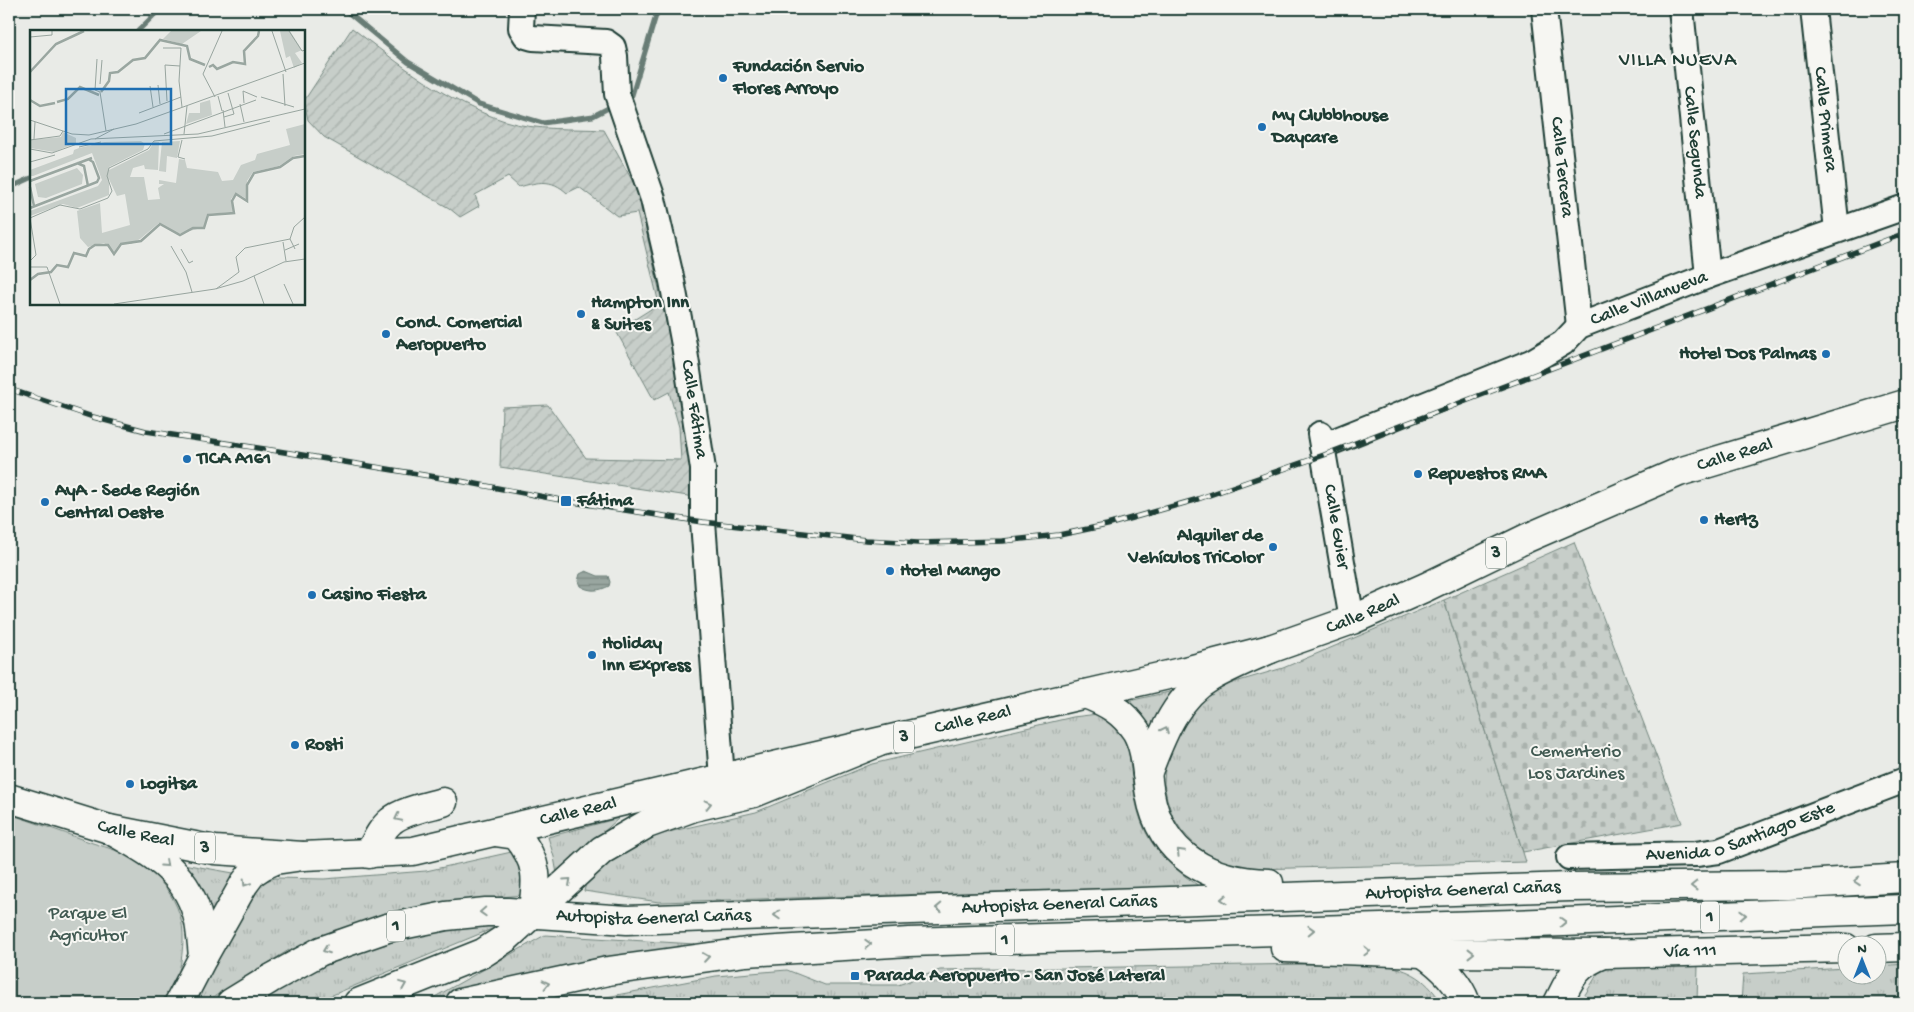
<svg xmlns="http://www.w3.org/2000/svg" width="1914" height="1012" font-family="'Gochi Hand',sans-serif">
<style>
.grass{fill:url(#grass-tufts);stroke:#73867e}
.cemetery{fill:url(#cemetery-stones);stroke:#73867e}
.park{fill:#c7cec9;stroke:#73867e}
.garden{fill:url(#garden-furrows);stroke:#73867e}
.water{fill:url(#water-rules);stroke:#687c75}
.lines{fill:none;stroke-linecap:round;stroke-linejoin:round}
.stream{stroke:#687c75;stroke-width:5}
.minor-casing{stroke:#1f3d34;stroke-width:28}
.major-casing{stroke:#1f3d34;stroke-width:31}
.highway-casing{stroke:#1f3d34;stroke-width:31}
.minor{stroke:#f6f6f2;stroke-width:24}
.major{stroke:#f6f6f2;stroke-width:28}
.highway{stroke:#f6f6f2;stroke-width:28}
.rail-casing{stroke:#1f3d34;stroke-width:5.5}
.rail{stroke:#f6f6f2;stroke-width:4;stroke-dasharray:11;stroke-linecap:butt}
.oneway{stroke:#8a9a93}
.poi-dot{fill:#1f6fb2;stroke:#f6f6f2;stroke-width:2}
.labels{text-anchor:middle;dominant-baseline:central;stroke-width:4;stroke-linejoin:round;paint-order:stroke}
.shield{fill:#f6f6f2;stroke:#60746d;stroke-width:1}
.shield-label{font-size:18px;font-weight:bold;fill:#1f3d34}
.poi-label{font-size:19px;font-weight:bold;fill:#1f3d34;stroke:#f6f6f2;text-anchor:start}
.street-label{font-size:19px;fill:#1f3d34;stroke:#f6f6f2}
.park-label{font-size:19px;fill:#415a52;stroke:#f6f6f2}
.neighbourhood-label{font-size:20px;letter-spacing:1px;fill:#1f3d34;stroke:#f6f6f2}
.inset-river{fill:none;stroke:#99a6a0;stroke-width:2.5}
.inset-road{fill:none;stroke:#98a59f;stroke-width:1}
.view{fill:#1f6fb2;fill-opacity:0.15;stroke:#1f6fb2;stroke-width:2.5}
.inset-edge{fill:none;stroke:#1f3d34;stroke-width:2.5}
</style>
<defs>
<pattern id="grass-tufts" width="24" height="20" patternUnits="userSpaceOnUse" patternTransform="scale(1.25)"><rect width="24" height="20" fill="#c7cec9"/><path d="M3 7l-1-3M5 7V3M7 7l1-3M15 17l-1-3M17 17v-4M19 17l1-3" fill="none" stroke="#aab2ad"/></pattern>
<pattern id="cemetery-stones" width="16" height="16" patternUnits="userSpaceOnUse" patternTransform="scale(1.25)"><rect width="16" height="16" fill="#c7cec9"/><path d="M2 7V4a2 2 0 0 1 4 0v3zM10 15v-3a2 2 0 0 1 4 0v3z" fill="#aab2ad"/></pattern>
<pattern id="garden-furrows" width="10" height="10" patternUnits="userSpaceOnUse" patternTransform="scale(1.25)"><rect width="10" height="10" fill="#c7cec9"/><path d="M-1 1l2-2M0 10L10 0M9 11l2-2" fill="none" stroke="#aab2ad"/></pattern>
<pattern id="water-rules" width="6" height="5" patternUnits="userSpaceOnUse" patternTransform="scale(1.25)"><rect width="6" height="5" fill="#99a6a0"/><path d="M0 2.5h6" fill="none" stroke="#7c8883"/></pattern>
</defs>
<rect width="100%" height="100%" fill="#e9ebe7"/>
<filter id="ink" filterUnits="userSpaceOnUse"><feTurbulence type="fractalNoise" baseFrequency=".02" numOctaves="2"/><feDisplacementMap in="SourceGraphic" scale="10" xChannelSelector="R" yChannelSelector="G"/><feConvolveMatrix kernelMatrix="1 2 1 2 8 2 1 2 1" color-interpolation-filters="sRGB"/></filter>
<g filter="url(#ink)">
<path class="grass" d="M 1444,600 L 1526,862 L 1254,869 L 1217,860 L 1196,846 L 1182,831 L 1173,817 L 1167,799 L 1164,784 L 1165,767 L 1170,747 L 1183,717 L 1215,688 L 1283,668 Z
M 1183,689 L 1149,737 L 1124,702 Z
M 1098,714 C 1114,719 1124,736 1129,752 C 1136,818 1140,847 1199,886 L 659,902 L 584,891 L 587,880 L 623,851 L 651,836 L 756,812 L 872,764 L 1073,717 Z
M 619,818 L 557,874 L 554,857 L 548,837 Z
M 516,851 L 525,877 L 522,895 L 458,901 L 328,937 L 289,950 L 204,1003 L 196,1003 L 222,948 L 263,882 L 275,878 L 324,879 L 426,871 Z
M 183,864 L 239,874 L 212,927 Z
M 506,923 L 313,1003 L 257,1003 C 300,977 347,952 396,940 C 432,930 469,928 506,923 Z
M 545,935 L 695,944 L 424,1003 Z
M 1375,963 C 1408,969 1423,975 1442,1003 L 575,1003 L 716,976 L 787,970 L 825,985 L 898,985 L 940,970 Z
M 1905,964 L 1905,1003 L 1741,1003 L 1743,974 L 1846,968 L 1846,974 L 1876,974 L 1877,966 Z
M 1603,965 L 1698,966 L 1697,1003 L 1580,1003 Z"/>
<path class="cemetery" d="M 1574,542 L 1682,823 L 1523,852 L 1444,600 Z"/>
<path class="park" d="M 9,814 C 34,822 59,831 84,840 C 97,845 112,848 124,854 C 157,871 185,902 183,941 C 181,970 179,980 160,1003 L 9,1003 Z"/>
<path class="garden" d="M 352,28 C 399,64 448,103 505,121 C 536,131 572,128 604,130 L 637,189 L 698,466 L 701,498 L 500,467 L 502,407 L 548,405 L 586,458 L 681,460 L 679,427 L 669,392 L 654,400 L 616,331 L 659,304 L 637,213 L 617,216 L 579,187 L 567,193 C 551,178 538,182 519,187 L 508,177 L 475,195 L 479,206 L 460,217 L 449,208 L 324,137 L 308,120 L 304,101 Z"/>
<path class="water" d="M 586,571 L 598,576 L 608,576 L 610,582 L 609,586 C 599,591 590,592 580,586 L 578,581 L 580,574 Z"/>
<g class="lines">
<path class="stream" d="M 344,9 L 408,62 L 479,104 L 543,123 L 593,116 L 614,105
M 138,31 L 158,11 L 163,9
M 626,98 L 632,95 L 658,9
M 9,188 L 31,178"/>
<defs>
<g id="minor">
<path id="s1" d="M 522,9 L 521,28 L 526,36 L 533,38 L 606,42 L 613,47 L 615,56 L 617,94 L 653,199 L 672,281 L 684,345 L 703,469 L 703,522 L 722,778"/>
<path id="s2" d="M 1544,9 L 1579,326"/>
<path id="s3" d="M 1681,9 L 1708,276"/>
<path id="s4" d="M 1813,9 L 1837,230"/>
<path id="s5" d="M 1320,434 L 1352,620"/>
<path id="s6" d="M 1322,446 L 1531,362 L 1563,343 L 1579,326 L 1708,276 L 1905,207"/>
<path id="s7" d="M 1569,857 L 1696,854 L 1719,851 L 1905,780"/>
</g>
<g id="major">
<path id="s8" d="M 9,798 L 109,829 L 215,850 L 303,856 L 413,851 L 722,778 L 1181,672 L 1270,649 L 1352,620 L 1426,587 L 1527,538 L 1679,472 L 1905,404"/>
<path d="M 369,854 C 375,843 381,829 391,821 C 402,811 429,806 443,802"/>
<path d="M 1876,948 L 1905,947"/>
<path d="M 1423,953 C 1442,966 1458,981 1466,1003"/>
<path id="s9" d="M 1558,1003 C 1571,977 1575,965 1604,954 L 1846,948"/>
</g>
<g id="highway">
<path d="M 1085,694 C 1107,702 1123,712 1136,731 C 1147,750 1146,774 1150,794 C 1161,856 1210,882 1269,883"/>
<path d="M 1147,774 C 1161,738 1175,697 1211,677 C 1230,666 1250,658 1270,649"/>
<path d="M 109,829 C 150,853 188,870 199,922 C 201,933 202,945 203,957"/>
<path d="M 495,832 L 516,835 C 539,862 538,880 532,914"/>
<path d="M 1285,948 L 1423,953 L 1604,954"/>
<path d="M 179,1003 L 203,957 L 244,884 L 253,872 L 262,866 L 275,860 L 303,856"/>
<path id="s10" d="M 231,1003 L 270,979 L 321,951 L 387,928 L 446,916 L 486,912 L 508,912 L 627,920 L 1570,887 L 1788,885 L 1905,878"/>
<path d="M 358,1003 L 483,953 L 506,938 L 602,850 L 647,824 L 694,807 L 754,793 L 877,743"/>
<path d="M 460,1003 L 608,971 L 746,952 L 909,942 L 1514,924 L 1905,909"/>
</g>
</defs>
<use href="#minor" class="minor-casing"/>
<use href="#major" class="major-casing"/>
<use href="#highway" class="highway-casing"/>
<use href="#minor" class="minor"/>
<use href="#major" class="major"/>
<use href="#highway" class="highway"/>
<defs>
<path id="rail" d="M 9,389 L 93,417 L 146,431 L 278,451 L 460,481 L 566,501 L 703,522 L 866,540 L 918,543 L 1003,541 L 1059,535 L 1107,525 L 1195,500 L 1324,455 L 1905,233"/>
</defs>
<use href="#rail" class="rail-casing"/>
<use href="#rail" class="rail"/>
</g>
<defs><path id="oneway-chevron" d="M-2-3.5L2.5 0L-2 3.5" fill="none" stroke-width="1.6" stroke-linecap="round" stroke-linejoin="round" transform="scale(1.25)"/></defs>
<g class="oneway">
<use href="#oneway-chevron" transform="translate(1165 730) rotate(-63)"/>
<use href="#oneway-chevron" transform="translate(708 804) rotate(-13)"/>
<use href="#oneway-chevron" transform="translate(398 818) rotate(154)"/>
<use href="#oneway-chevron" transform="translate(1180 852) rotate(-134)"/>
<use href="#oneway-chevron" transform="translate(165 864) rotate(42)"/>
<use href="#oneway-chevron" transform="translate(568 881) rotate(-42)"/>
<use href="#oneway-chevron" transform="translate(1857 881) rotate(176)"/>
<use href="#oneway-chevron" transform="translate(246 883) rotate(123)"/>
<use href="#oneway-chevron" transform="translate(1694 886) rotate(179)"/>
<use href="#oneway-chevron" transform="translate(1224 899) rotate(178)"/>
<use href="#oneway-chevron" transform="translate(939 908) rotate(178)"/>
<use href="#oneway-chevron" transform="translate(483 912) rotate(177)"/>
<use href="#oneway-chevron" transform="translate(777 915) rotate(177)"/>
<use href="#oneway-chevron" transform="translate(1743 915) rotate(-2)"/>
<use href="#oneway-chevron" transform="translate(1563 922) rotate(-2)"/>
<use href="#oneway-chevron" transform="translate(1311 930) rotate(-2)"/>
<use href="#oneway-chevron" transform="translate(868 944) rotate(-3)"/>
<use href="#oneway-chevron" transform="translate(326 950) rotate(159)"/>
<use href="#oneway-chevron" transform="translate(1367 951) rotate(2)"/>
<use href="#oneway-chevron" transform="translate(1471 953)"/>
<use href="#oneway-chevron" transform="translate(706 957) rotate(-8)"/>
<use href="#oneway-chevron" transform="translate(546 984) rotate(-13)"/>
<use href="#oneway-chevron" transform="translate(403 985) rotate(-22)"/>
</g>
</g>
<g class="poi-dot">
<circle cx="723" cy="78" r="5"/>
<circle cx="1262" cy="127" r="5"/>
<circle cx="581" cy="314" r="5"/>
<circle cx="386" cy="334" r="5"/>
<circle cx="1826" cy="354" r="5"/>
<circle cx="187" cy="459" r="5"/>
<circle cx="1418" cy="474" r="5"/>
<rect x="560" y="495" width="12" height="12" rx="2.5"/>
<circle cx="45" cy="502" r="5"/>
<circle cx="1704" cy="520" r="5"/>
<circle cx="1273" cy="547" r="5"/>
<circle cx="890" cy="571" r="5"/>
<circle cx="312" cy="595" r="5"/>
<circle cx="592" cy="655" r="5"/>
<circle cx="295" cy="745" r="5"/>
<circle cx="130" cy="784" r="5"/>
<rect x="850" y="971" width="10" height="10" rx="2.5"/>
</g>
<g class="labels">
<g class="shield">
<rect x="1486" y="537.5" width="20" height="31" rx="4"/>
<rect x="894" y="721.5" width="20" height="31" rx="4"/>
<rect x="195" y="832.5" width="20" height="31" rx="4"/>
<rect x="1701" y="901.5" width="18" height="31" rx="4"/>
<rect x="387" y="910.5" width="18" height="31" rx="4"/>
<rect x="996" y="924.5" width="18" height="31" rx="4"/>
</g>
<g class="shield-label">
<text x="1496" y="553">3</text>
<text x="904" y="737">3</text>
<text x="205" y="848">3</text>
<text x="1710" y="917">1</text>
<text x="396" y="926">1</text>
<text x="1005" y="940">1</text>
</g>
<g class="poi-label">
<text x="733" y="67">Fundación Servio<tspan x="733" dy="22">Flores Arroyo</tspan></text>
<text x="1272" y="116">My Clubbhouse<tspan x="1272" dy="22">Daycare</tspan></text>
<text x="591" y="303">Hampton Inn<tspan x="591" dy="22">&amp; Suites</tspan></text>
<text x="396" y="323">Cond. Comercial<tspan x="396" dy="22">Aeropuerto</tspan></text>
<text x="1816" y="354" text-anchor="end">Hotel Dos Palmas</text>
<text x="197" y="459">TICA A161</text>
<text x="1428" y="474">Repuestos RMA</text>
<text x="55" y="491">AyA - Sede Región<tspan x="55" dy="22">Central Oeste</tspan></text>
<text x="577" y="501">Fátima</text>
<text x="1714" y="520">Hertz</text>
<text x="1263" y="536" text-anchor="end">Alquiler de<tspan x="1263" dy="22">Vehículos TriColor</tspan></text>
<text x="900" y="571">Hotel Mango</text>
<text x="322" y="595">Casino Fiesta</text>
<text x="602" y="644">Holiday<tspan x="602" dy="22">Inn Express</tspan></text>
<text x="305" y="745">Rosti</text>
<text x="140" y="784">Logitsa</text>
<text x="865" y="976">Parada Aeropuerto - San José Lateral</text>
</g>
<g class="street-label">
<text stroke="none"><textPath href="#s4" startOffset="111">Calle Primera</textPath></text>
<text stroke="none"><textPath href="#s3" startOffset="134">Calle Segunda</textPath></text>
<text stroke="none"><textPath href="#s2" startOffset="159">Calle Tercera</textPath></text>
<text stroke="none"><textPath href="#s6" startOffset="361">Calle Villanueva</textPath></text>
<text stroke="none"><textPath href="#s1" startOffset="490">Calle Fátima</textPath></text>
<text stroke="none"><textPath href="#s8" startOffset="1796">Calle Real</textPath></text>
<text stroke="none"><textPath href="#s5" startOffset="94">Calle Guier</textPath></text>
<text stroke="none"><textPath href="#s8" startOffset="1391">Calle Real</textPath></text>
<text stroke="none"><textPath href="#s8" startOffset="986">Calle Real</textPath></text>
<text stroke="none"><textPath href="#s8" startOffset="581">Calle Real</textPath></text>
<text stroke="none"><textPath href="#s7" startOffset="175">Avenida 0 Santiago Este</textPath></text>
<text stroke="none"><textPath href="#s8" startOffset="132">Calle Real</textPath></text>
<text stroke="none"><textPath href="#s10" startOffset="1252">Autopista General Cañas</textPath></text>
<text stroke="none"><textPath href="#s10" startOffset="848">Autopista General Cañas</textPath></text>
<text stroke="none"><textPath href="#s10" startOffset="442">Autopista General Cañas</textPath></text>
<text stroke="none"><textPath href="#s9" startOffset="156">Vía 111</textPath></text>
</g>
<g class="park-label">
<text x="1576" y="752">Cementerio<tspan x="1576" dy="22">Los Jardines</tspan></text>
<text x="88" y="914">Parque El<tspan x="88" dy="22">Agricultor</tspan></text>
</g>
<g class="neighbourhood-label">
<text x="1678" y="61">VILLA NUEVA</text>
</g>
</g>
<g transform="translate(30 30)">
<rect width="275" height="275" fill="#e9ebe7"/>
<path d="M 180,70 L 182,85 L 156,94 L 159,83 L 170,83 L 170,73 ZM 275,94 L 275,124 L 264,126 L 249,136 L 223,142 L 217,151 L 217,169 L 206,163 L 201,169 L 203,182 L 177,184 L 175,197 L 148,204 L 129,193 L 110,209 L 101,214 L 90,213 L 84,222 L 74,213 L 58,217 L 50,208 L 47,181 L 70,173 L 72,203 L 100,195 L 95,164 L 87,166 L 78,147 L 79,140 L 119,120 L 124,112 L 129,112 L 128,140 L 115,139 L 114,135 L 103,138 L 100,147 L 114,147 L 118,170 L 130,169 L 128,158 L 134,154 L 129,154 L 129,150 L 146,153 L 149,129 L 155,130 L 157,138 L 188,142 L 192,151 L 203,150 L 211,135 L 225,130 L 227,124 L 260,115 L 256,99 ZM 111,111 L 115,114 L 113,120 L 79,137 L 79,165 L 47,178 L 33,174 L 0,186 L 0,181 L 68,156 L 72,150 L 62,123 L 3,146 L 0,146 L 0,140 L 43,124 L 44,120 L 49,118 L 75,112 ZM 150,111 L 147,128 L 137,126 L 136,142 L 129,141 L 132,112 ZM 47,138 L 53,145 L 52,154 L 16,168 L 8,167 L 5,154 Z" fill="#c7cec9"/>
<path d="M 141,1 L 171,1 L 152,14 L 133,9 ZM 250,1 L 260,1 L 272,20 L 265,23 L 272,33 L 264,38 L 260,26 L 256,28 ZM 33,102 L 46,108 L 46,113 L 24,122 L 0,118 L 0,110 L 31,107 Z" fill="#c7cec9"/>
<path class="inset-river" d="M 179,37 L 183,35 L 187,39 L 203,32 L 215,34 L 214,21 L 228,6 L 229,1M 0,42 L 26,14 L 54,1M 71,62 L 79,51 L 80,43 L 88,42 L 103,30 L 115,28 L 130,10 L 157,16 L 160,29 L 175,35M 0,70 L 10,76 L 25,73M 27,72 L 38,69 L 50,57 L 69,65M 47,133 L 54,136 L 58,156M 0,151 L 62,128M 0,157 L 4,176M 0,178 L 67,152 L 69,148 L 63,132 L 58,129M 0,250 L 8,244 L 21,242 L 27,235 L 38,237 L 44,223 L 56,226 L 59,219 L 65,215 L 78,215 L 84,224 L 91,214 L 111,211 L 130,194 L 150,205 L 163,198 L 174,198 L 178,185 L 204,183 L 202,171 L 206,164 L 217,171 L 217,155 L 224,143 L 250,137 L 263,128 L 275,126"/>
<path class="inset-road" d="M 242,1 L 256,42M 259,1 L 272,21 L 275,20M 0,7 L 22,5 L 22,1M 133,18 L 151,18 L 149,51 L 152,77M 67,29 L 65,60 L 70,62 L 76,101M 253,44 L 255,76M 70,54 L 72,30M 128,55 L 130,74M 120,56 L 123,77M 188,66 L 192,81M 185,67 L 173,44 L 192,1M 231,67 L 264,77M 137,71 L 135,35 L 150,36M 214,73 L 213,61 L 227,67M 210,74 L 214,92M 193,80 L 195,97M 109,83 L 151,67M 194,87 L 204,84 L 198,63M 0,90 L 42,104 L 59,105 L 106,94 L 275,33M 134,104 L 226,70M 154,104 L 157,76M 4,109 L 5,92M 65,109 L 84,99M 0,110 L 30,106 L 33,101M 152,110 L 148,127 L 155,129M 49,117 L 71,112M 0,119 L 22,123 L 61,109 L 168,104 L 275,79M 0,132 L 25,125M 0,188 L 30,175 L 50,179 L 78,168 L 82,161 L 77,146 L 79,138 L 118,119 L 124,111 L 182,106 L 240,91M 253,212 L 256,231M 141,216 L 156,242 L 162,262M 151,219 L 159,233 L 163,231M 265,219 L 260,209 L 264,197 L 275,187M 255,220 L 269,214M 206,227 L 215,218 L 260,209M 0,231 L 6,225 L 0,188M 0,237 L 17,237 L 30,274M 224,246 L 234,274M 254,254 L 263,274M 186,259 L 209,242 L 206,227M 84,274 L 185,259 L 213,251 L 254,232 L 275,229"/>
<path class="view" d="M 36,59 L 141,59 L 141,114 L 36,114 Z"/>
<rect width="275" height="275" class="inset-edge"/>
</g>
<rect width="1914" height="1012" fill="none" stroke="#f6f6f2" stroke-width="30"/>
<rect x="15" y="15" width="1884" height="982" fill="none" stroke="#1f3d34" stroke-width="2" filter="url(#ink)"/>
<g transform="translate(1862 960)"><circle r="24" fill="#f6f6f2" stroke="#a0aca6"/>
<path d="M0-4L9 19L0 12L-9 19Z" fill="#1f6fb2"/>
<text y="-8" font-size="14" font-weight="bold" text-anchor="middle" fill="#1f3d34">N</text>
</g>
</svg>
